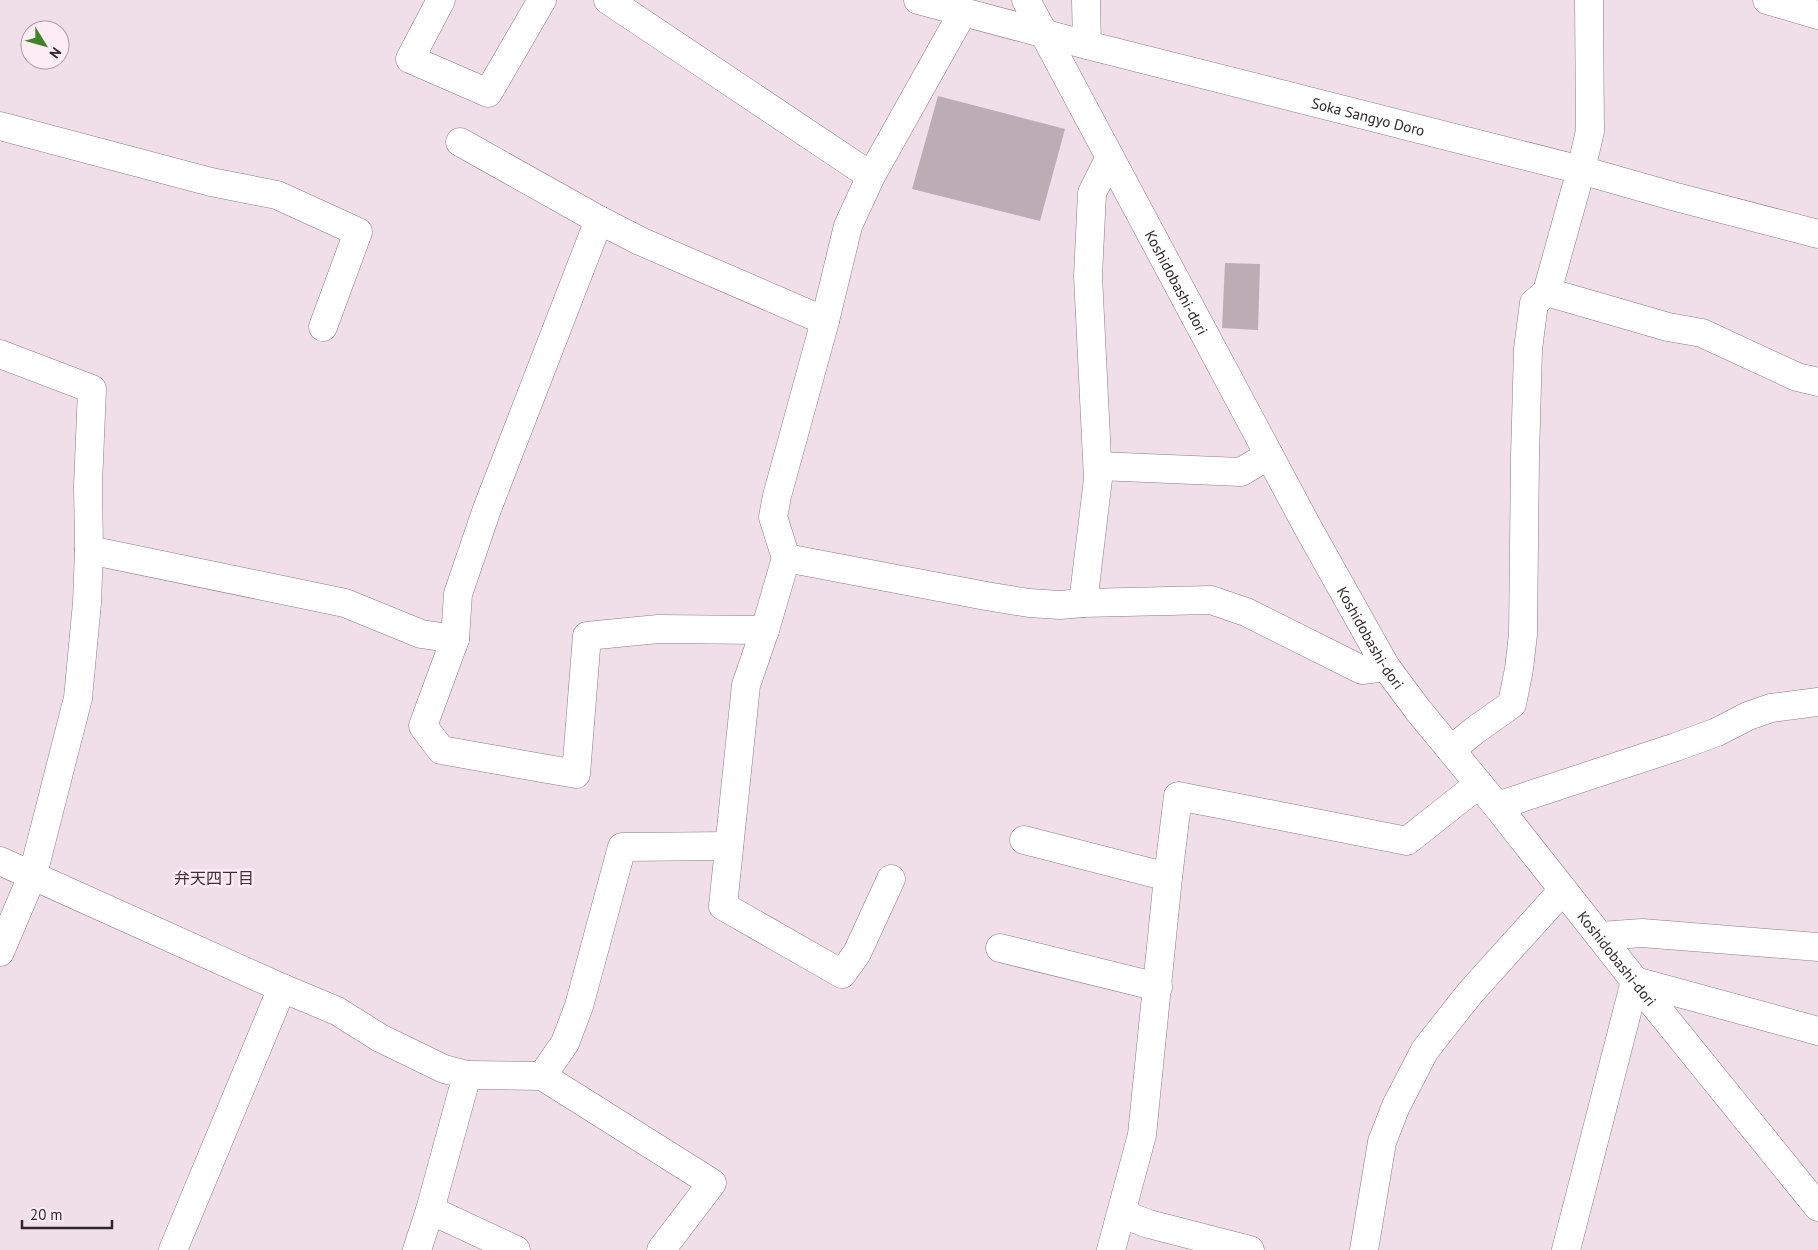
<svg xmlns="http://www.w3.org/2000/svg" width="1818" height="1250" font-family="'PT Sans','Noto Sans JP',sans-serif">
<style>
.building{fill:#bcacb4}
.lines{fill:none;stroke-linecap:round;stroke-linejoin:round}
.minor-casing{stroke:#8b7c84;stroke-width:29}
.major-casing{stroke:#8b7c84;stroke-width:29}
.minor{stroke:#fff;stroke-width:28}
.major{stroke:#fff;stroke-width:28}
.labels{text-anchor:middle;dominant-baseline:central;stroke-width:5;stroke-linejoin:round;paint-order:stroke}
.street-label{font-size:15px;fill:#2d272a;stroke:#feecf5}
.neighbourhood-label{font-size:16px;fill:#3e3037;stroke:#feecf5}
</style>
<rect width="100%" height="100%" fill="#f0dfe8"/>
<path class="building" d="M 938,96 L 1065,129 L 1040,221 L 912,189 Z
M 1225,263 L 1260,264 L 1258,330 L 1222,328 Z"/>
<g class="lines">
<defs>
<g id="minor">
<path d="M 441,0 L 410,59 L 488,93 L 542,0"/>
<path d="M 608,0 L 871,176"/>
<path id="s1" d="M 1026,0 L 1307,526 L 1386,667 L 1418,710 L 1497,806 L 1635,981 L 1818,1207"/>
<path d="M 1086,0 L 1087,45"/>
<path d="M 1767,0 L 1818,15"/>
<path d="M 0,126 L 211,182 L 277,195 L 358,232 L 323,327"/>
<path d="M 460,142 L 599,220"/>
<path d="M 1547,292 L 1581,170 L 1590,131 L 1589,0"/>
<path d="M 0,354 L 92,389 L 88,485 L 89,550 L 87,603 L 78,698 L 33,874 L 0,952"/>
<path d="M 1098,466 L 1241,472 L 1269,455"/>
<path d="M 89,550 L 345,603 L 421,634 L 455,639"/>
<path d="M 786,558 L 986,596 L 1029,603 L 1060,605 L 1083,603 L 1211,600 L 1246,612 L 1362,670 L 1386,667"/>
<path d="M 1083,603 L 1098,479 L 1088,276 L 1092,193 L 1110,157"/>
<path d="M 765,630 L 658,629 L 587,636 L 576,774 L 441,750 L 423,726 L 455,639 L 458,594 L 487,509 L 599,220 L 640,241 L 825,321"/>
<path d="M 1451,750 L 1474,731 L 1512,704 L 1519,669 L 1523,634 L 1525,457 L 1528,349 L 1534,303 L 1547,292 L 1668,327 L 1702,333 L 1797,377 L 1818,382"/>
<path d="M 1497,806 L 1676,747 L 1717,732 L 1748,716 L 1771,708 L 1818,702"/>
<path d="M 1024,840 L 1168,877"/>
<path d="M 0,861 L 282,988 L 337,1011 L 380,1038 L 444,1069 L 467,1075 L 430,1210 L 417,1250"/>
<path d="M 891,879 L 857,953 L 842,974 L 723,906 L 746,685 L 765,630 L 786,558 L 773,517 L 777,496 L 825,321 L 848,226 L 871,176 L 963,12"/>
<path d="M 1600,936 L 1642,933 L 1818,947"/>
<path d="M 1000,948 L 1158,987"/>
<path d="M 467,1075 L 542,1076 L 712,1183 L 661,1250"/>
<path d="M 542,1076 L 565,1043 L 579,1006 L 622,847 L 729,846"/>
<path d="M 430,1210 L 516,1250"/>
<path d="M 1122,1214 L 1149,1224 L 1250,1250"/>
<path d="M 173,1250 L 282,988"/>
<path d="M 1111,1250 L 1142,1135 L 1168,877 L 1178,796 L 1407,841 L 1479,784"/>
<path d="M 1364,1250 L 1382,1142 L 1396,1106 L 1425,1050 L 1470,993 L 1563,890"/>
<path d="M 1566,1250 L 1635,981 L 1818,1031"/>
</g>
<g id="major">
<path id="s2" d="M 918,0 L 1087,45 L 1581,170 L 1676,197 L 1818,234"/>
</g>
</defs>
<use href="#minor" class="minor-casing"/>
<use href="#major" class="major-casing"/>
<use href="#minor" class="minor"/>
<use href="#major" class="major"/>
</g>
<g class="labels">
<g class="street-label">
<text stroke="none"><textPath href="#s2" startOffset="465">Soka Sangyo Doro</textPath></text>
<text stroke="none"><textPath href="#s1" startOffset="320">Koshidobashi-dori</textPath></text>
<text stroke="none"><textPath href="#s1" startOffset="725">Koshidobashi-dori</textPath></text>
<text stroke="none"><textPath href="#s1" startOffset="1130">Koshidobashi-dori</textPath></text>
</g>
<g class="neighbourhood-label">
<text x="214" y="878">弁天四丁目</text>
</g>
</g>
<g transform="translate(45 45) rotate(127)"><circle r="24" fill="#feecf5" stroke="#aa9da4"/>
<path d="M0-4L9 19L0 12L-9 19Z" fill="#3e8327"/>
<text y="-8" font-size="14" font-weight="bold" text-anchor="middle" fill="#2d272a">N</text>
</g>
<path d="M22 1220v8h90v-8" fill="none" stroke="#2d272a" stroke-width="2.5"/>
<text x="30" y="1220" font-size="15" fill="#2d272a" stroke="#feecf5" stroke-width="4" paint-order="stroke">20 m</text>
</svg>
